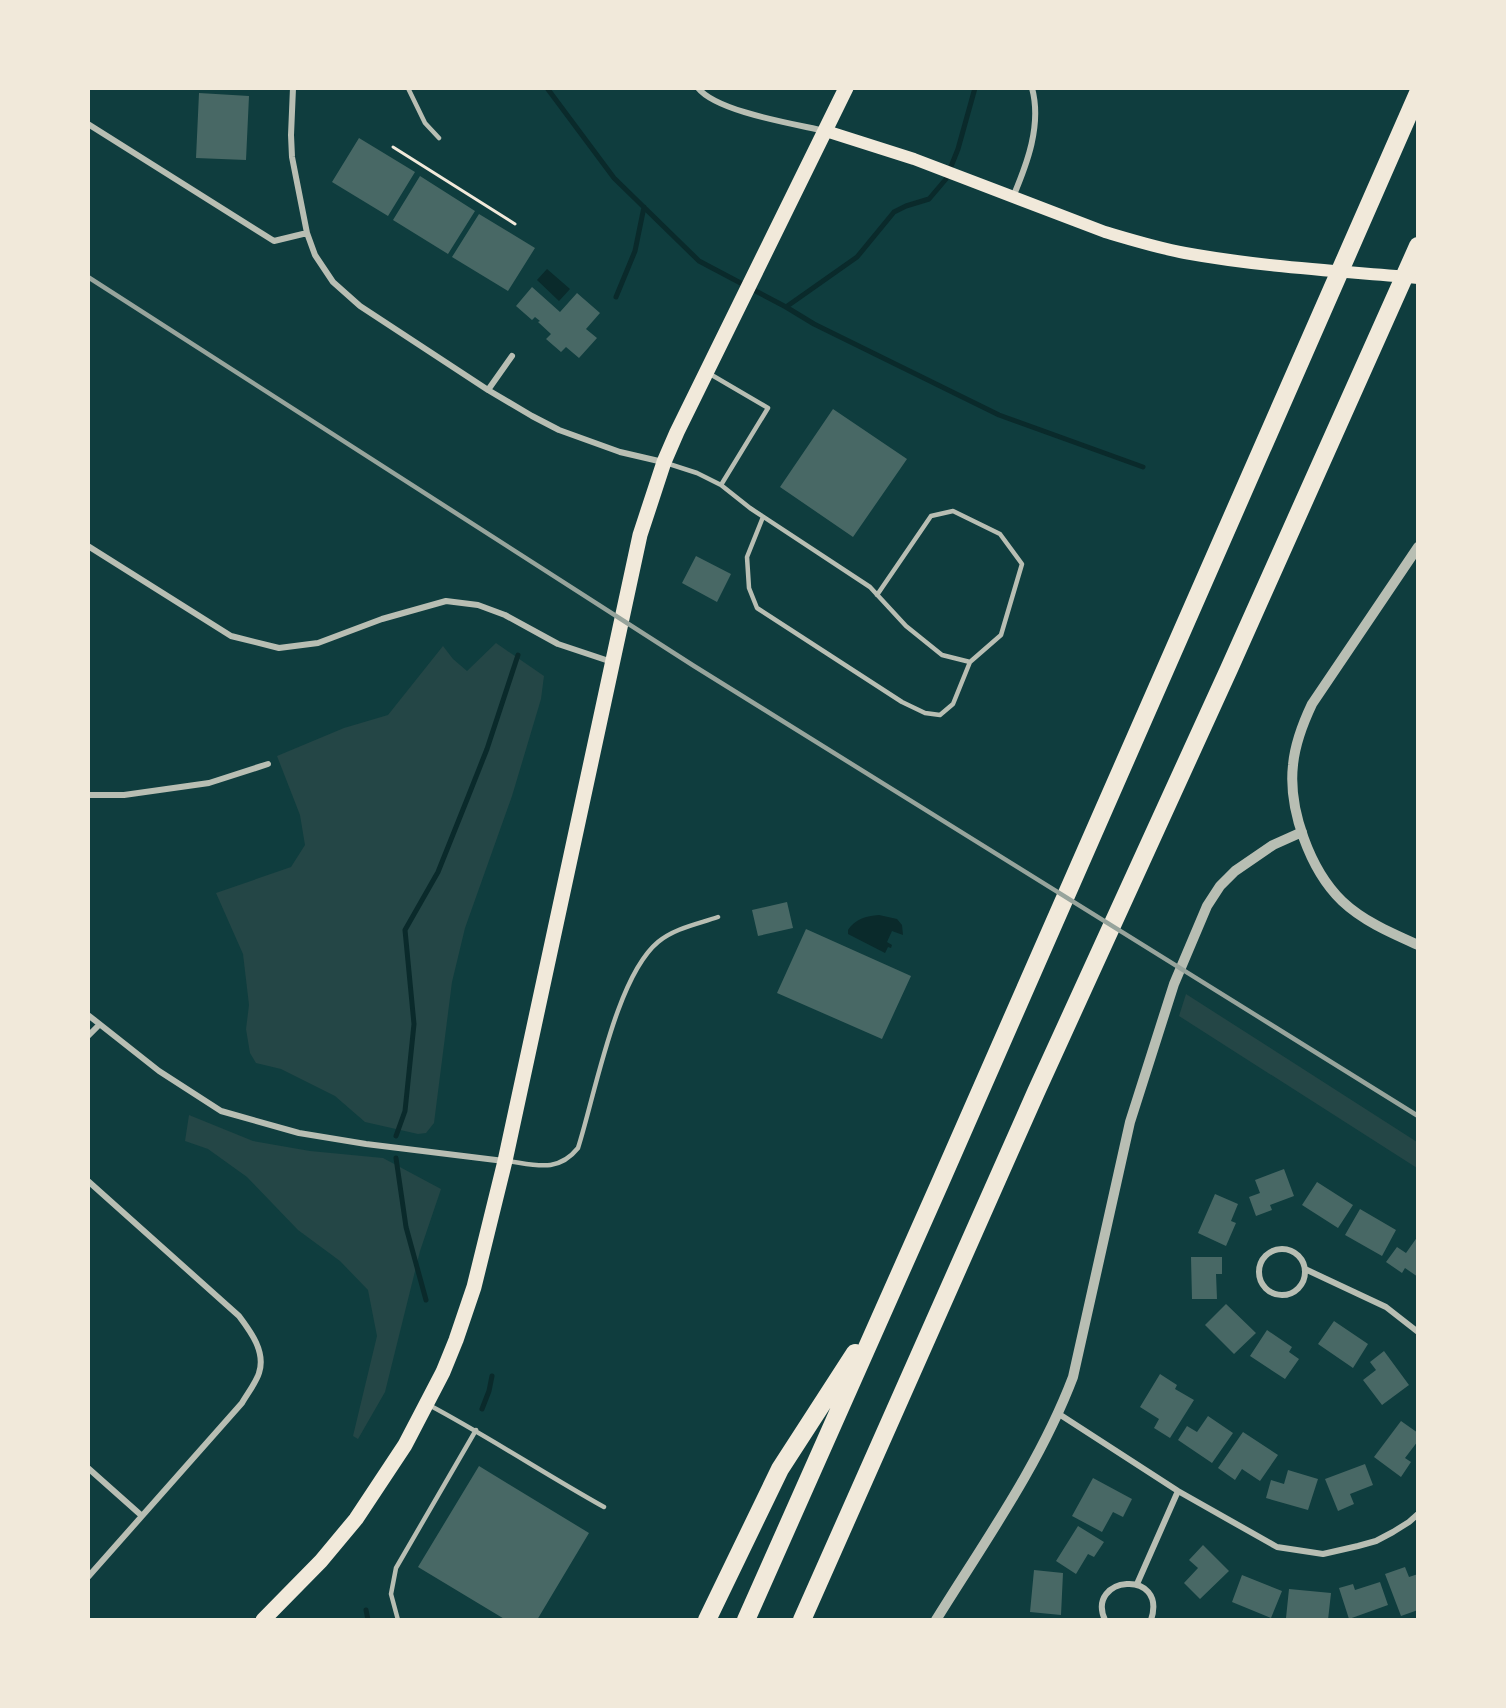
<svg xmlns="http://www.w3.org/2000/svg" width="1506" height="1708" font-family="Commissioner,sans-serif">
<style>
.green{fill:#244646}
.water{fill:#0a2a2b}
.lines{fill:none;stroke-linecap:round;stroke-linejoin:round}
.stream{stroke:#0a2a2b;stroke-width:5}
.building{fill:#486865}
.path{stroke:#f1e9da;stroke-width:3}
.service{stroke:#b8beb3;stroke-width:4.5}
.minor{stroke:#b8beb3;stroke-width:6}
.tertiary{stroke:#b8beb3;stroke-width:10}
.secondary{stroke:#f1e9da;stroke-width:12}
.primary{stroke:#f1e9da;stroke-width:15}
.motorway{stroke:#f1e9da;stroke-width:18}
.rail{stroke:#97a49c;stroke-width:4.5}
</style>
<rect width="100%" height="100%" fill="#0f3d3e"/>
<path class="green" d="M 496,643 L 544,676 L 541,699 L 512,796 L 465,928 L 452,982 L 434,1123 L 426,1133 L 418,1134 L 365,1122 L 335,1096 L 281,1069 L 256,1063 L 250,1053 L 246,1029 L 249,1005 L 243,954 L 216,893 L 291,867 L 305,845 L 300,815 L 277,756 L 344,728 L 388,715 L 443,646 L 453,659 L 467,671 Z
M 1186,994 L 1417,1142 L 1417,1168 L 1179,1016 Z
M 189,1115 L 253,1141 L 310,1151 L 383,1158 L 441,1189 L 420,1251 L 385,1392 L 358,1439 L 353,1436 L 377,1336 L 368,1290 L 340,1261 L 298,1230 L 247,1177 L 208,1149 L 185,1141 Z"/>
<path class="water" d="M 547,269 L 570,289 L 559,301 L 537,280 Z
M 879,915 L 897,919 L 902,925 L 903,935 L 892,931 L 887,942 L 892,945 L 891,948 L 888,947 L 885,953 L 848,934 L 848,930 C 855,919 866,916 879,915 Z"/>
<g class="lines">
<path class="stream" d="M 547,88 L 614,178 L 699,261 L 786,307 L 814,324 L 999,415 L 1143,467
M 616,297 L 635,251 L 644,207
M 786,307 L 857,257 L 894,212 L 906,206 L 929,199 L 946,179 L 958,149 L 975,88
M 396,1136 L 405,1111 L 414,1024 L 405,930 L 438,872 L 468,797 L 487,749 L 518,655
M 396,1158 L 406,1227 L 426,1300
M 482,1409 L 489,1391 L 492,1376
M 366,1610 L 368,1620"/>
</g>
<path class="building" d="M 199,93 L 249,96 L 246,160 L 196,158 Z
M 359,138 L 415,172 L 388,216 L 332,182 Z
M 420,176 L 475,211 L 448,254 L 393,220 Z
M 479,214 L 535,248 L 508,291 L 452,257 Z
M 532,287 L 560,312 L 577,293 L 600,313 L 586,329 L 597,338 L 579,358 L 566,347 L 561,352 L 546,339 L 551,334 L 538,322 L 540,321 L 535,317 L 532,320 L 516,306 Z
M 833,409 L 907,459 L 853,537 L 780,487 Z
M 696,556 L 731,574 L 717,602 L 682,583 Z
M 787,902 L 793,928 L 758,936 L 752,910 Z
M 806,929 L 911,976 L 882,1039 L 777,993 Z
M 1284,1169 L 1294,1196 L 1270,1205 L 1272,1210 L 1256,1216 L 1249,1197 L 1260,1193 L 1255,1180 Z
M 1317,1182 L 1353,1205 L 1338,1228 L 1302,1205 Z
M 1215,1194 L 1238,1204 L 1231,1221 L 1236,1223 L 1226,1246 L 1198,1233 Z
M 1360,1209 L 1396,1230 L 1382,1256 L 1345,1235 Z
M 1418,1236 L 1418,1277 L 1405,1268 L 1402,1273 L 1386,1262 L 1397,1247 L 1406,1253 Z
M 1191,1257 L 1222,1257 L 1222,1274 L 1216,1274 L 1217,1299 L 1192,1299 Z
M 1226,1304 L 1256,1333 L 1234,1354 L 1205,1325 Z
M 1334,1321 L 1368,1344 L 1353,1368 L 1318,1344 Z
M 1267,1330 L 1292,1347 L 1289,1352 L 1299,1359 L 1285,1379 L 1250,1356 Z
M 1384,1351 L 1409,1385 L 1382,1405 L 1363,1380 L 1376,1370 L 1370,1362 Z
M 1160,1374 L 1177,1385 L 1175,1389 L 1194,1400 L 1170,1438 L 1154,1428 L 1159,1419 L 1140,1407 Z
M 1208,1416 L 1233,1433 L 1212,1463 L 1178,1440 L 1187,1426 L 1197,1432 Z
M 1401,1421 L 1418,1433 L 1418,1441 L 1405,1458 L 1411,1462 L 1401,1477 L 1374,1457 Z
M 1243,1432 L 1278,1455 L 1260,1481 L 1242,1469 L 1235,1480 L 1218,1468 Z
M 1365,1464 L 1373,1485 L 1350,1494 L 1354,1504 L 1338,1511 L 1325,1479 Z
M 479,1466 L 589,1533 L 537,1620 L 506,1620 L 418,1567 Z
M 1288,1470 L 1318,1479 L 1308,1510 L 1266,1498 L 1271,1480 L 1284,1484 Z
M 1093,1478 L 1132,1499 L 1123,1517 L 1113,1512 L 1102,1532 L 1072,1516 Z
M 1078,1526 L 1104,1542 L 1094,1557 L 1088,1554 L 1076,1574 L 1056,1561 Z
M 1203,1545 L 1229,1571 L 1200,1599 L 1184,1583 L 1198,1568 L 1189,1560 Z
M 1405,1567 L 1409,1577 L 1418,1574 L 1418,1610 L 1401,1616 L 1385,1574 Z
M 1034,1570 L 1063,1573 L 1061,1615 L 1030,1612 Z
M 1242,1575 L 1282,1591 L 1271,1618 L 1232,1602 Z
M 1380,1582 L 1388,1605 L 1349,1619 L 1339,1588 L 1353,1584 L 1355,1590 Z
M 1289,1589 L 1331,1593 L 1328,1620 L 1286,1618 Z"/>
<g class="lines">
<path class="path" d="M 393,147 L 515,224"/>
<path class="service" d="M 408,88 L 425,123 L 439,138
M 666,463 L 697,473 L 721,485 L 768,408 L 710,374
M 721,485 L 750,508 L 870,587 L 906,626 L 942,655 L 970,662 L 1001,635 L 1022,564 L 1000,534 L 953,511 L 931,516 L 877,595
M 763,517 L 747,557 L 749,588 L 757,608 L 902,702 L 925,713 L 940,715 L 953,704 L 970,662
M 508,1161 C 536,1165 558,1173 578,1148 C 595,1095 616,977 658,942 C 675,928 698,924 718,917
M 429,1405 C 489,1437 545,1474 604,1507
M 398,1620 L 391,1594 L 396,1568 L 476,1430"/>
<path class="minor" d="M 293,88 L 291,135 L 292,157 L 307,233 L 315,255 L 333,282 L 360,306 L 488,390 L 532,416 L 559,430 L 620,452 L 663,462
M 698,88 C 717,112 795,124 825,131
M 88,124 L 274,241 L 307,233
M 1013,197 C 1027,164 1042,125 1032,88
M 488,390 L 512,356
M 88,546 L 231,636 L 279,648 L 318,643 L 382,619 L 446,601 L 478,605 L 505,615 L 558,644 L 612,662
M 88,795 L 124,795 L 209,783 L 268,764
M 88,1015 L 159,1071 L 221,1111 L 299,1133 L 366,1144 L 504,1161
M 88,1036 L 99,1025
M 88,1181 L 239,1316 C 251,1332 266,1352 259,1373 C 256,1383 247,1394 242,1403 L 88,1577
M1259 1272a23 23 0 1 1 46 0a23 23 0 1 1-46 0Z
M 1305,1269 L 1386,1307 L 1418,1332
M 1059,1414 L 1178,1491 L 1277,1547 L 1323,1554 L 1358,1546 L 1376,1541 L 1393,1532 L 1409,1522 L 1418,1514
M 88,1468 L 142,1516
M 1137,1584 L 1178,1491
M 1105,1620 C 1085,1576 1168,1568 1151,1620"/>
<path class="tertiary" d="M 1418,547 L 1312,704 C 1303,723 1295,743 1293,765 C 1288,809 1310,870 1342,901 C 1363,921 1391,933 1418,945
M 936,1620 C 985,1541 1040,1464 1073,1377 L 1130,1122 L 1174,984 L 1207,906 L 1220,886 L 1235,871 L 1273,845 L 1302,832"/>
<path class="secondary" d="M 826,131 L 914,159 L 1105,232 C 1132,240 1158,248 1185,253 C 1262,267 1340,271 1418,278"/>
<path class="primary" d="M 263,1620 L 321,1561 L 356,1519 L 405,1445 L 443,1372 L 456,1340 L 474,1287 L 505,1161 L 640,535 L 664,462 L 677,432 L 846,88"/>
<path class="motorway" d="M 707,1620 L 780,1469 L 855,1353
M 746,1620 L 940,1183 L 1418,93
M 802,1620 L 1036,1092 L 1229,669 L 1418,246"/>
<path class="rail" d="M 88,277 L 694,666 L 1418,1116"/>
</g>
<rect width="1506" height="1708" fill="none" stroke="#f1e9da" stroke-width="180"/>
</svg>
